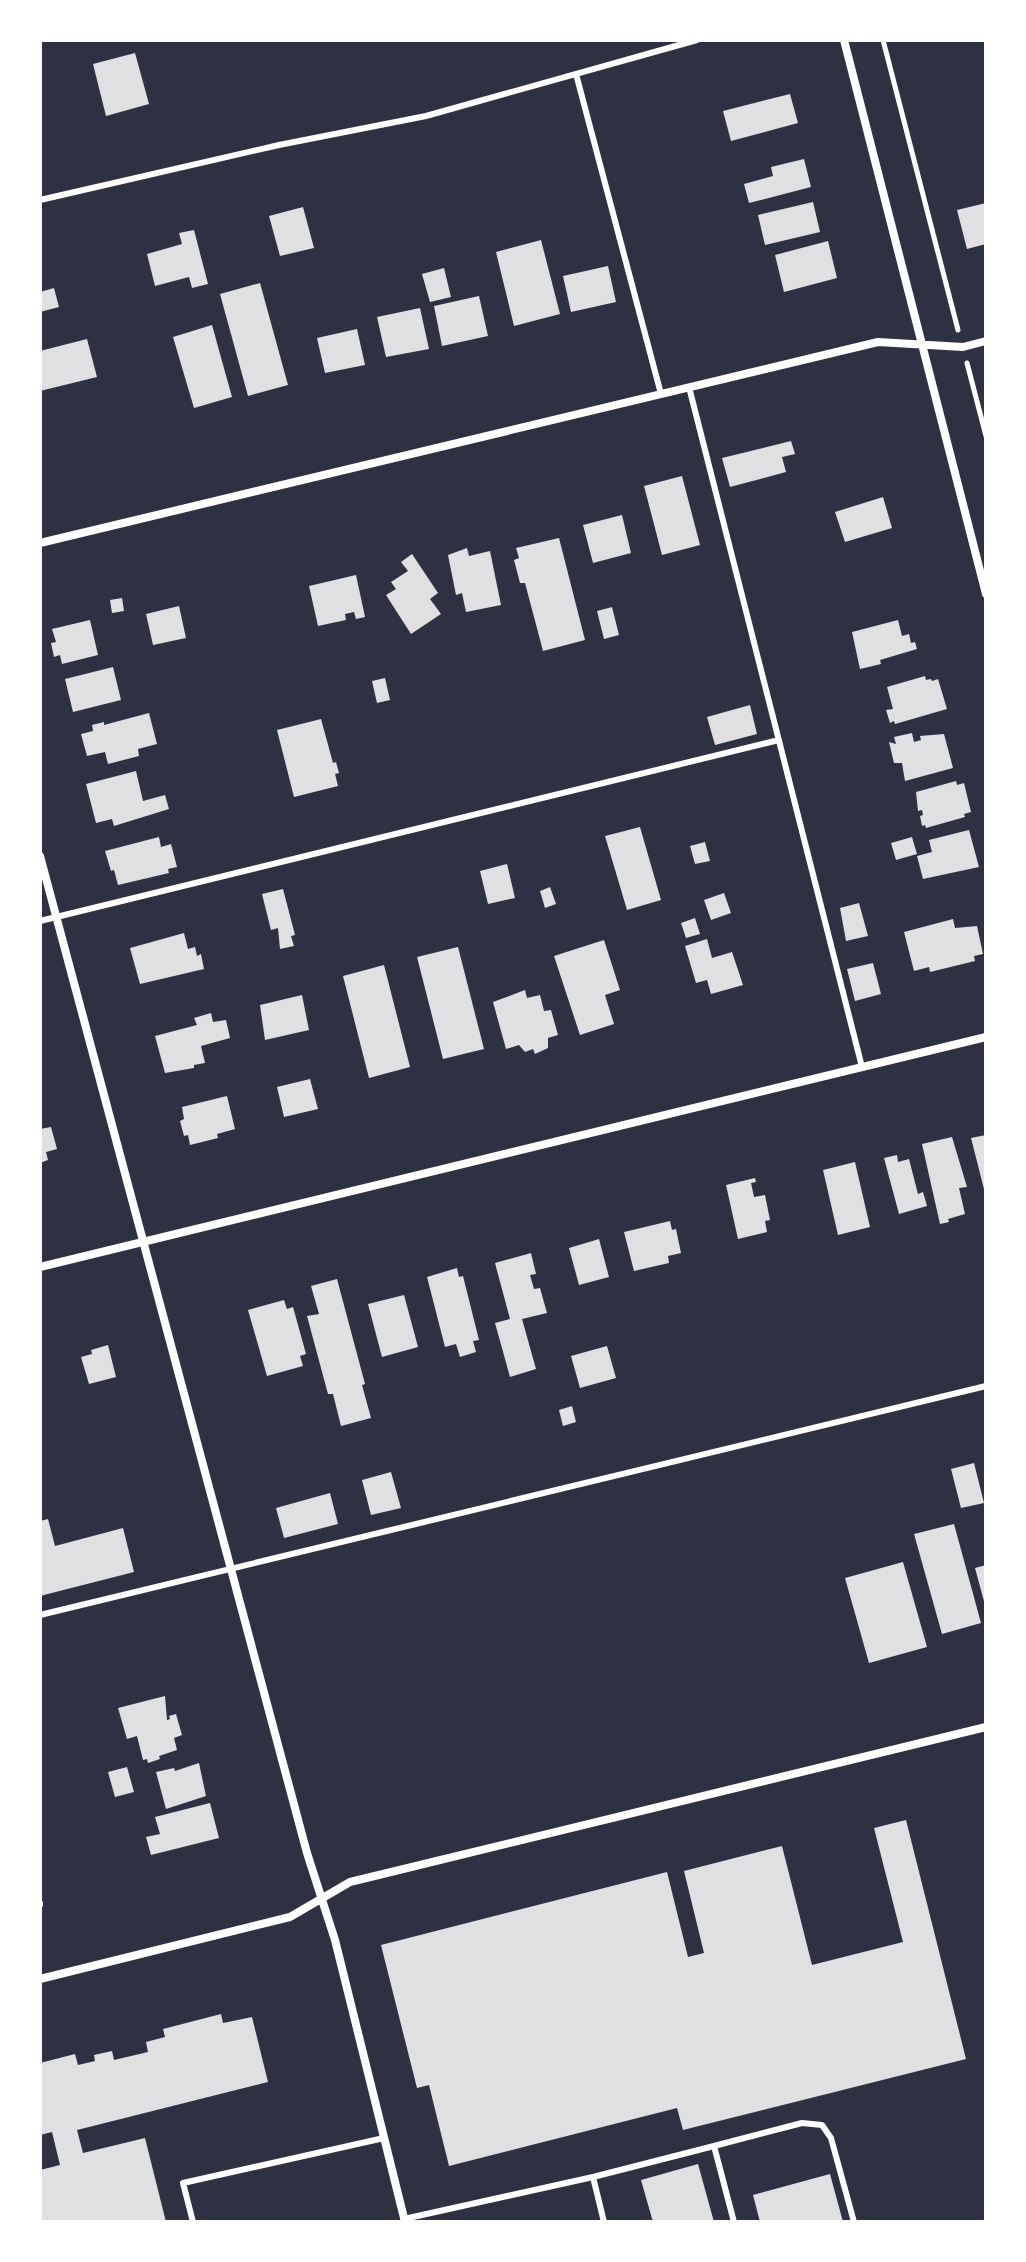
<svg xmlns="http://www.w3.org/2000/svg" width="1026" height="2262" font-family="Figtree,sans-serif">
<style>
.building{fill:#e0e0e3}
.lines{fill:none;stroke-linecap:round;stroke-linejoin:round}
.path{stroke:#fff;stroke-width:5}
.service{stroke:#fff;stroke-width:6}
.minor{stroke:#fff;stroke-width:8}
</style>
<rect width="100%" height="100%" fill="#2d3142"/>
<path class="building" d="M 135,53 L 149,104 L 106,116 L 93,64 Z
M 790,94 L 798,123 L 731,141 L 723,111 Z
M 804,159 L 811,187 L 749,203 L 744,184 L 773,176 L 771,167 Z
M 813,202 L 820,232 L 765,245 L 758,215 Z
M 986,203 L 986,244 L 967,249 L 957,210 Z
M 303,207 L 314,248 L 280,256 L 269,216 Z
M 194,230 L 208,284 L 192,288 L 189,277 L 155,286 L 147,254 L 182,244 L 179,233 Z
M 541,240 L 560,314 L 514,326 L 496,252 Z
M 828,241 L 837,278 L 784,292 L 775,255 Z
M 608,266 L 616,302 L 571,312 L 563,276 Z
M 444,268 L 451,297 L 430,302 L 422,274 Z
M 260,283 L 288,385 L 248,396 L 220,294 Z
M 54,288 L 59,307 L 40,312 L 40,292 Z
M 479,296 L 488,336 L 442,346 L 434,306 Z
M 420,308 L 429,349 L 386,357 L 377,317 Z
M 212,325 L 232,397 L 194,408 L 173,337 Z
M 357,329 L 365,365 L 325,373 L 317,338 Z
M 87,339 L 97,377 L 40,391 L 40,351 Z
M 791,441 L 795,454 L 782,457 L 786,472 L 730,487 L 722,458 Z
M 682,476 L 700,545 L 662,555 L 644,486 Z
M 883,497 L 892,528 L 845,542 L 835,512 Z
M 622,515 L 631,553 L 593,563 L 583,525 Z
M 559,538 L 585,640 L 543,651 L 525,583 L 520,583 L 514,560 L 519,558 L 516,548 Z
M 467,548 L 469,556 L 490,551 L 501,605 L 466,612 L 462,593 L 456,595 L 448,555 Z
M 412,554 L 438,593 L 430,599 L 441,614 L 411,634 L 386,595 L 396,589 L 391,582 L 408,571 L 401,562 Z
M 356,575 L 365,617 L 356,619 L 354,612 L 345,614 L 346,620 L 318,626 L 309,586 Z
M 122,598 L 124,611 L 112,613 L 110,600 Z
M 179,606 L 186,638 L 153,645 L 146,614 Z
M 612,607 L 619,635 L 604,639 L 597,611 Z
M 90,620 L 98,655 L 62,664 L 60,655 L 54,657 L 51,643 L 56,642 L 52,629 Z
M 898,620 L 902,636 L 909,634 L 911,643 L 915,642 L 917,649 L 880,660 L 881,664 L 860,669 L 852,632 Z
M 113,667 L 121,700 L 73,712 L 65,679 Z
M 925,676 L 926,680 L 931,679 L 932,681 L 938,679 L 947,709 L 895,724 L 894,721 L 890,723 L 886,710 L 893,709 L 887,687 Z
M 385,678 L 390,700 L 377,703 L 372,681 Z
M 750,705 L 757,734 L 715,745 L 707,717 Z
M 149,713 L 157,744 L 138,749 L 139,756 L 108,764 L 105,752 L 87,756 L 81,734 L 93,731 L 92,725 L 104,722 L 104,725 Z
M 321,719 L 333,763 L 336,762 L 339,773 L 335,774 L 338,786 L 294,797 L 277,730 Z
M 912,733 L 914,742 L 921,740 L 920,736 L 944,734 L 953,768 L 905,781 L 902,763 L 894,763 L 889,742 L 896,744 L 894,737 Z
M 136,771 L 143,801 L 165,795 L 169,809 L 114,826 L 112,819 L 96,823 L 86,784 Z
M 956,781 L 957,785 L 964,783 L 971,812 L 964,814 L 965,817 L 926,828 L 925,825 L 922,826 L 920,816 L 923,815 L 922,810 L 918,811 L 916,792 Z
M 640,827 L 661,900 L 627,910 L 605,836 Z
M 969,830 L 979,867 L 923,879 L 917,856 L 932,852 L 929,840 Z
M 159,837 L 161,847 L 171,844 L 177,867 L 168,869 L 169,873 L 118,885 L 114,870 L 111,871 L 105,851 Z
M 912,837 L 917,854 L 896,860 L 891,843 Z
M 705,842 L 710,861 L 695,864 L 690,846 Z
M 507,864 L 515,898 L 488,904 L 480,871 Z
M 550,887 L 556,904 L 545,908 L 540,891 Z
M 283,889 L 295,935 L 291,936 L 294,946 L 280,949 L 278,928 L 271,930 L 262,894 Z
M 724,893 L 731,913 L 711,920 L 704,900 Z
M 859,903 L 868,936 L 846,941 L 840,908 Z
M 695,918 L 700,934 L 686,938 L 681,923 Z
M 953,919 L 955,928 L 977,926 L 983,954 L 974,956 L 975,961 L 930,972 L 929,967 L 914,971 L 904,932 Z
M 184,933 L 188,949 L 195,947 L 197,956 L 201,954 L 204,969 L 140,984 L 130,948 Z
M 707,939 L 712,958 L 732,952 L 743,985 L 711,994 L 707,980 L 696,983 L 685,946 Z
M 604,940 L 620,990 L 605,995 L 614,1024 L 580,1035 L 554,956 Z
M 458,947 L 484,1049 L 443,1059 L 417,957 Z
M 873,963 L 881,994 L 855,1001 L 847,969 Z
M 384,965 L 410,1067 L 369,1078 L 343,976 Z
M 525,990 L 527,998 L 540,995 L 544,1011 L 551,1010 L 558,1035 L 548,1038 L 548,1048 L 535,1054 L 533,1049 L 525,1052 L 519,1045 L 506,1049 L 493,1002 Z
M 302,995 L 309,1030 L 265,1040 L 260,1005 Z
M 211,1013 L 213,1022 L 226,1020 L 230,1038 L 201,1046 L 205,1063 L 194,1065 L 194,1068 L 165,1073 L 155,1036 L 197,1025 L 194,1018 Z
M 310,1079 L 318,1109 L 284,1117 L 277,1087 Z
M 227,1096 L 235,1129 L 217,1134 L 218,1138 L 190,1145 L 188,1135 L 184,1136 L 180,1121 L 184,1119 L 182,1107 Z
M 51,1127 L 57,1149 L 46,1152 L 48,1160 L 40,1163 L 40,1129 Z
M 986,1135 L 986,1193 L 985,1193 L 971,1138 Z
M 952,1137 L 967,1187 L 959,1188 L 965,1214 L 948,1219 L 949,1222 L 940,1224 L 922,1144 Z
M 897,1155 L 898,1162 L 909,1159 L 918,1194 L 923,1192 L 927,1206 L 899,1214 L 884,1158 Z
M 855,1162 L 870,1227 L 838,1235 L 823,1170 Z
M 755,1178 L 756,1182 L 751,1183 L 754,1197 L 765,1195 L 770,1220 L 765,1221 L 767,1232 L 738,1239 L 726,1185 Z
M 670,1221 L 672,1230 L 676,1229 L 681,1253 L 668,1256 L 669,1263 L 634,1271 L 624,1232 Z
M 599,1239 L 609,1277 L 579,1285 L 569,1248 Z
M 531,1253 L 536,1274 L 530,1275 L 534,1289 L 540,1288 L 547,1313 L 522,1319 L 536,1369 L 510,1377 L 495,1323 L 510,1319 L 495,1263 Z
M 457,1268 L 459,1277 L 463,1276 L 479,1340 L 473,1341 L 476,1352 L 460,1357 L 456,1344 L 445,1347 L 427,1277 Z
M 337,1279 L 365,1384 L 362,1385 L 371,1418 L 341,1426 L 333,1394 L 328,1394 L 307,1316 L 319,1314 L 311,1286 Z
M 404,1295 L 418,1347 L 382,1357 L 368,1304 Z
M 284,1300 L 287,1309 L 293,1307 L 306,1354 L 300,1356 L 303,1366 L 267,1376 L 248,1310 Z
M 108,1345 L 116,1377 L 89,1384 L 81,1357 L 92,1354 L 91,1350 Z
M 607,1346 L 616,1378 L 580,1388 L 571,1356 Z
M 572,1406 L 576,1422 L 563,1426 L 559,1410 Z
M 974,1463 L 984,1503 L 961,1508 L 951,1469 Z
M 391,1472 L 401,1508 L 371,1515 L 362,1480 Z
M 330,1493 L 338,1524 L 284,1538 L 276,1508 Z
M 48,1519 L 55,1546 L 123,1528 L 134,1572 L 40,1596 L 40,1521 Z
M 954,1524 L 981,1623 L 942,1634 L 914,1534 Z
M 903,1562 L 927,1647 L 869,1663 L 845,1578 Z
M 986,1565 L 986,1605 L 985,1605 L 975,1568 Z
M 165,1696 L 167,1720 L 170,1719 L 169,1716 L 176,1714 L 182,1735 L 174,1738 L 177,1750 L 159,1756 L 160,1759 L 148,1763 L 147,1759 L 143,1760 L 137,1736 L 127,1739 L 118,1708 Z
M 199,1763 L 206,1796 L 166,1809 L 156,1772 L 174,1768 L 175,1771 Z
M 127,1767 L 134,1792 L 115,1797 L 108,1772 Z
M 210,1803 L 219,1838 L 151,1855 L 146,1837 L 160,1834 L 155,1817 Z
M 906,1820 L 966,2059 L 683,2130 L 677,2108 L 449,2166 L 429,2085 L 417,2088 L 381,1945 L 667,1872 L 688,1957 L 704,1953 L 684,1871 L 782,1846 L 812,1965 L 903,1942 L 874,1828 Z
M 221,2014 L 223,2023 L 252,2017 L 268,2082 L 77,2130 L 83,2153 L 145,2138 L 166,2222 L 40,2222 L 40,2170 L 60,2165 L 52,2132 L 40,2135 L 40,2063 L 75,2054 L 78,2065 L 95,2061 L 94,2055 L 112,2051 L 114,2060 L 148,2052 L 146,2042 L 165,2037 L 163,2029 Z
M 698,2164 L 714,2222 L 653,2222 L 641,2180 Z
M 830,2174 L 843,2222 L 760,2222 L 753,2195 Z"/>
<g class="lines">
<path class="path" d="M 883,40 L 958,330
M 967,363 L 986,436"/>
<path class="service" d="M 576,74 L 661,394
M 40,200 L 279,145 L 426,116 L 697,40
M 689,387 L 862,1067
M 40,921 L 779,740
M 40,1615 L 986,1386
M 40,1903 L 40,1905
M 714,2146 L 802,2123 L 822,2125 L 831,2138 L 854,2222
M 593,2177 L 714,2146 L 734,2222
M 404,2219 L 593,2177 L 604,2222
M 193,2222 L 183,2183 L 384,2138"/>
<path class="minor" d="M 844,40 L 986,594
M 40,543 L 878,342 L 963,347 L 986,341
M 40,856 L 307,1853 L 335,1940 L 405,2222
M 40,1267 L 986,1037
M 40,1979 L 290,1917 L 350,1882 L 986,1727"/>
</g>
<rect width="1026" height="2262" fill="none" stroke="#ffffff" stroke-width="84"/>
</svg>
